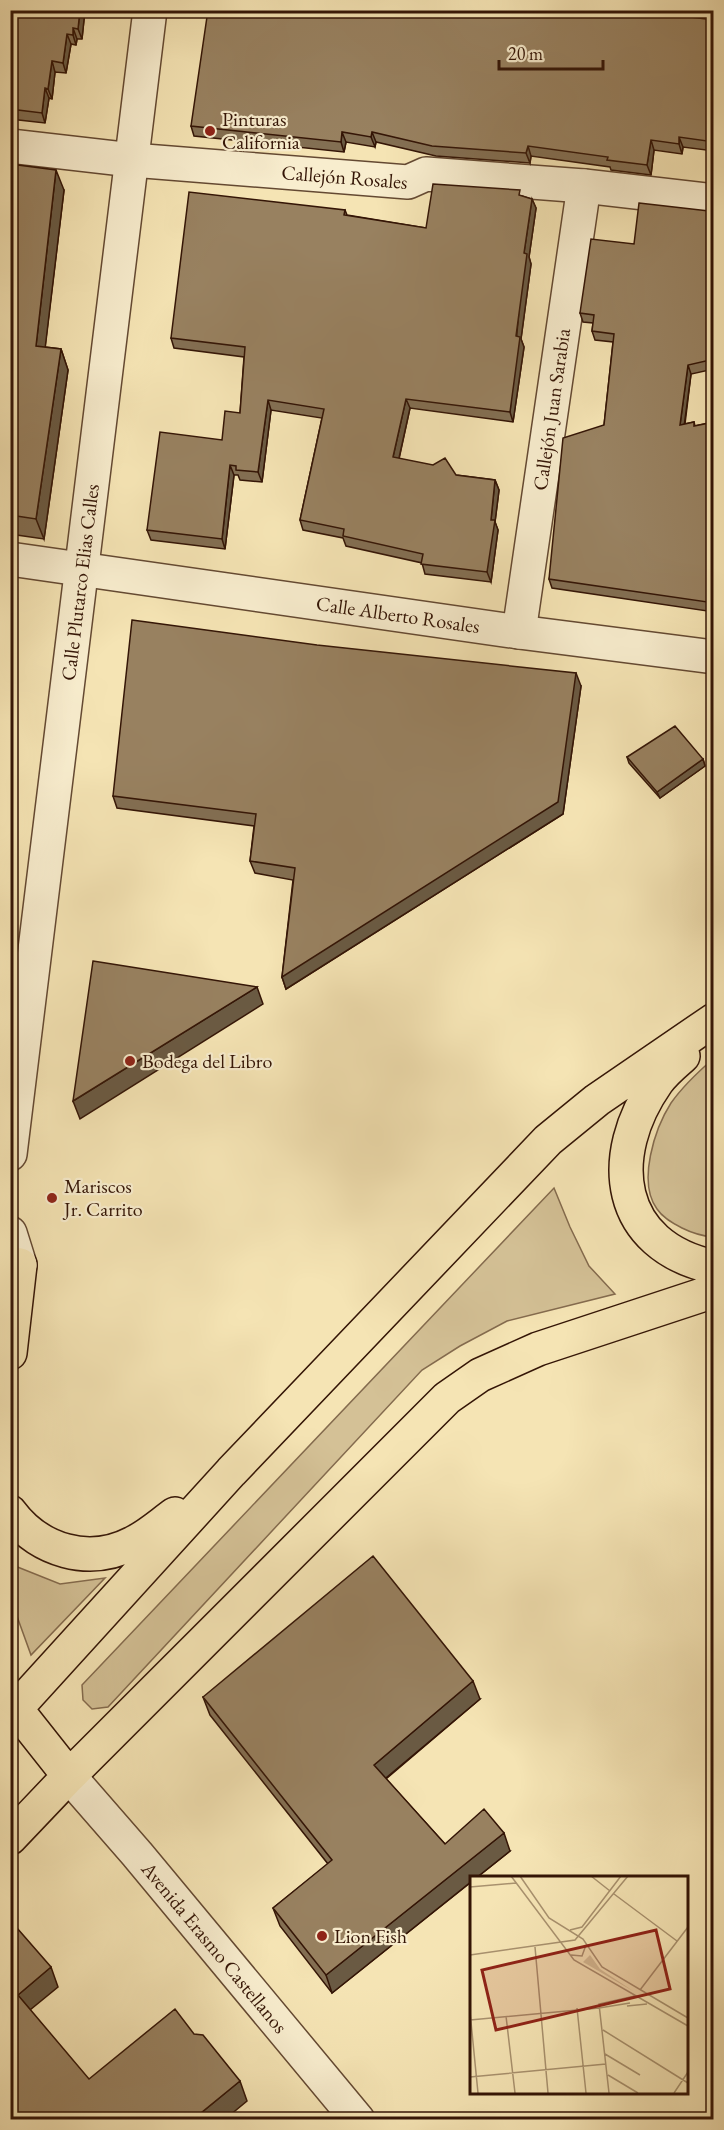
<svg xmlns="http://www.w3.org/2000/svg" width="724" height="2130" font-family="'EB Garamond',serif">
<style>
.green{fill:#d4c196;stroke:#846b4e;stroke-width:1.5}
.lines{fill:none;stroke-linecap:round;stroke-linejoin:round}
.minor-casing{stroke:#644932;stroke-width:36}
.major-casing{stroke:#341506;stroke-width:36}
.minor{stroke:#f8edce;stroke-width:33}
.major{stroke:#f5e4b4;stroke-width:33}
.wall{fill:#836f53;stroke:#341506;stroke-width:1.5}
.shaded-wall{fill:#6a5a43;stroke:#341506;stroke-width:1.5}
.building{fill:#988160;stroke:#341506;stroke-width:1.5}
.poi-dot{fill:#8f2418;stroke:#f8edce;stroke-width:2}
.labels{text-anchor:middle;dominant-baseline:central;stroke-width:4.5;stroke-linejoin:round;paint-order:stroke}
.poi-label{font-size:20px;fill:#341506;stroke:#f8edce;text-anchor:start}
.street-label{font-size:20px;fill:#341506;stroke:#f8edce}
.inset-road{fill:none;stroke:#a8916e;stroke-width:1.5}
.view{fill:#8f2418;fill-opacity:0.15;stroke:#8f2418;stroke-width:3}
.inset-edge{fill:none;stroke:#341506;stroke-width:3}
</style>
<rect width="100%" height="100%" fill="#f5e4b4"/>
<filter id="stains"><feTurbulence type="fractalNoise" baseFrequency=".00333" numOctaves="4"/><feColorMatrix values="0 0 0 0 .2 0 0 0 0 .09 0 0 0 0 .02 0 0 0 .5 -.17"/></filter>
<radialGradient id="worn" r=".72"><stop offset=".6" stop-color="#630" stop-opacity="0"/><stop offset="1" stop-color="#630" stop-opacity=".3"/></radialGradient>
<path class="green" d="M 713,1059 L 714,1237 L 713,1237 C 703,1236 692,1233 682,1228 C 672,1223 663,1218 657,1209 C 637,1182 655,1128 671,1103 C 683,1086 698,1072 713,1059 Z
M 554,1188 L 570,1227 L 589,1266 L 615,1294 L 507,1321 L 460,1346 L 422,1370 L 108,1707 L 92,1709 L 83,1700 L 82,1685 Z
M 10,1564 L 60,1584 L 105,1578 L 31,1655 L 14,1608 Z"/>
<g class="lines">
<defs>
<g id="minor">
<path id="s1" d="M 10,146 L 132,160 L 408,182 L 426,174 L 584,186 L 714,201"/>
<path id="s2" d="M 10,559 L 519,632 L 714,657"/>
<path id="s3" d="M 519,632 L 584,186"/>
<path id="s4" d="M 10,1154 L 150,10"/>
<path d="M 10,1233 L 20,1265"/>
<path id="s5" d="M 69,1776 L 137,1854 L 358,2120"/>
</g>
<path id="major" d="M 683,1056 C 674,1064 664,1072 657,1082 C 605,1156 615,1246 714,1267
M 10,1264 L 20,1265 L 10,1353
M 10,1512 C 39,1551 89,1566 133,1543 C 148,1536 161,1524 175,1514
M 10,1696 L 16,1709 L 69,1776
M 10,1715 L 231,1472 L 548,1140 L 597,1100 L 714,1020
M 10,1838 L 69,1776 L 447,1398 L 480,1375 L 538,1349 L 714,1291"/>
</defs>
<use href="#minor" class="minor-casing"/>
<use href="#major" class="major-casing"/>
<use href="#minor" class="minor"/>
<use href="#major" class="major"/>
</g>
<path class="wall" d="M 10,10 L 85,10 L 82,39 L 77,39 L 76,45 L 71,44 L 66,73 L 55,72 L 52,99 L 49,98 L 45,123 L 10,119 Z
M 714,20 L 714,151 L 683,147 L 682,154 L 654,150 L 651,175 L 611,170 L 610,167 L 531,156 L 530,163 L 436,156 L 376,142 L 375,147 L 346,142 L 344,152 L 194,136 L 191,126 Z
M 10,164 L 64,190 L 45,347 L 61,349 L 68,370 L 44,539 L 10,534 Z
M 522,196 L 532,199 L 536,208 L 529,257 L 531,264 L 521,339 L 524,347 L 513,422 L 410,408 L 399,459 L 456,475 L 495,480 L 499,490 L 495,522 L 498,530 L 491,582 L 425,574 L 422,563 L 346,546 L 343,538 L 303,530 L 300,520 L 322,418 L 271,410 L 262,482 L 240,480 L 238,475 L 234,475 L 225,549 L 151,540 L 147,530 L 222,440 L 240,413 L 244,357 L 174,348 L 171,338 L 345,210 L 347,215 L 426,228 Z
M 714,210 L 714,369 L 691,374 L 685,424 L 694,422 L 695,426 L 714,422 L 714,612 L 552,588 L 549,579 L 604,425 L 613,342 L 595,340 L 592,331 L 593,323 L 583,322 L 580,313 L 634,244 L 709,211 Z
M 581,686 L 563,814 L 286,989 L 282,977 L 293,880 L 255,873 L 250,861 L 254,826 L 117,808 L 113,796 Z
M 627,757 L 703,759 L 705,766 L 660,798 L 629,763 Z
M 203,1697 L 480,1699 L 386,1779 L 445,1844 L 510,1851 L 332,1993 L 280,1926 L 273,1908 L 328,1864 L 210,1715 Z"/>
<path class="shaded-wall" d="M 80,10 L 85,10 L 82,39 L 78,29 Z
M 73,28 L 77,39 L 76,45 L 73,35 Z
M 67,34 L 71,44 L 66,73 L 63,63 Z
M 52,61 L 55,72 L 52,99 L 48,89 Z
M 45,88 L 49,98 L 45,123 L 42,113 Z
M 342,132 L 346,142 L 344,152 L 341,142 Z
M 372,132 L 376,142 L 375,147 L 371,137 Z
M 679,137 L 683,147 L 682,154 L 679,144 Z
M 651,140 L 654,150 L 651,175 L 647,165 Z
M 528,146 L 531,156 L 530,163 L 526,153 Z
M 56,170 L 64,190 L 43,366 L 36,346 Z
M 532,199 L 536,208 L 529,257 L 531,264 L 521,339 L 524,347 L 513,422 L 510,412 L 524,253 Z
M 61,349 L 68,370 L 44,539 L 36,519 Z
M 688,365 L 691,374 L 683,434 L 680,425 Z
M 406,399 L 410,408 L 397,467 L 393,457 Z
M 268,400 L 271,410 L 262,482 L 258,472 Z
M 230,465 L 234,475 L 225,549 L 222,539 Z
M 495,480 L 499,490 L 495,522 L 498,530 L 491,582 L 487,572 L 491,520 Z
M 576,673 L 581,686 L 563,814 L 286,989 L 282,977 Z
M 703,759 L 705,766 L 660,798 L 657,792 Z
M 257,987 L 263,1004 L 80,1119 L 73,1101 Z
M 473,1681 L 480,1699 L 380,1783 L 374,1765 Z
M 504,1833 L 510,1851 L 476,1878 L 472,1878 L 472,1881 L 332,1993 L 326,1975 Z
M 51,1967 L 58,1987 L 25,2014 L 18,1995 Z
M 240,2081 L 247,2101 L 224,2120 L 203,2120 L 201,2113 Z"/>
<path class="building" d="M 10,10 L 80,10 L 78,29 L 73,28 L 73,35 L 67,34 L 63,63 L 52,61 L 48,89 L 45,88 L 42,113 L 10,109 Z
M 208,10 L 635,10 L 714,20 L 714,142 L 679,137 L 679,144 L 651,140 L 647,165 L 607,160 L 608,157 L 528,146 L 526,153 L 432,146 L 372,132 L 371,137 L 342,132 L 341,142 L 191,126 Z
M 10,164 L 56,170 L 36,346 L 61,349 L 36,519 L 10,515 Z
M 433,184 L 520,190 L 519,195 L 532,199 L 524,253 L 527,254 L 516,336 L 520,337 L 510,412 L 406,399 L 393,457 L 433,465 L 445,458 L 456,475 L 495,480 L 491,520 L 495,520 L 487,572 L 421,564 L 423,554 L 343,536 L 344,529 L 300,520 L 324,409 L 268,400 L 258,472 L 236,470 L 236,466 L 230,465 L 222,539 L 147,530 L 160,432 L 222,440 L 225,411 L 240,413 L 245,347 L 171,338 L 189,192 L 345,210 L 344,215 L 426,228 Z
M 639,203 L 709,211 L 714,210 L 714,361 L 710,360 L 688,365 L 680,425 L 694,422 L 694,426 L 714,422 L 714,603 L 549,579 L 563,438 L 604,425 L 614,334 L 592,331 L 594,315 L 580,313 L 591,239 L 634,244 Z
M 132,620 L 317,645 L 576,673 L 558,802 L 282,977 L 295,868 L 250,861 L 256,814 L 113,796 Z
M 675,726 L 703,759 L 657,792 L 627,757 Z
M 93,961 L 257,987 L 73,1101 Z
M 373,1556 L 473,1681 L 374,1765 L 445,1844 L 484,1809 L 504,1833 L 326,1975 L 273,1908 L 332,1860 L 203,1697 Z
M 10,1920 L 51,1967 L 18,1995 L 89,2079 L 175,2009 L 194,2034 L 203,2035 L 240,2081 L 201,2113 L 205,2120 L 10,2120 Z"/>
<g class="poi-dot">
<circle cx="210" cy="131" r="6"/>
<circle cx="130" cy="1061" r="6"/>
<circle cx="52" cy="1198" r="6"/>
<circle cx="322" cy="1936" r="6"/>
</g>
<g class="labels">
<g class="poi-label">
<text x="222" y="119">Pinturas<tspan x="222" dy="23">California</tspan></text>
<text x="142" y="1061">Bodega del Libro</text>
<text x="64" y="1186">Mariscos<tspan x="64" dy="23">Jr. Carrito</tspan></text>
<text x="334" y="1936">Lion Fish</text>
</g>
<g class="street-label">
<text stroke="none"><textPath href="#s1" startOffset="336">Callejón Rosales</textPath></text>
<text stroke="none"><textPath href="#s3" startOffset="225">Callejón Juan Sarabia</textPath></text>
<text stroke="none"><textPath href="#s4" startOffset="576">Calle Plutarco Elias Calles</textPath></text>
<text stroke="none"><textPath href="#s2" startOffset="392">Calle Alberto Rosales</textPath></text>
<text stroke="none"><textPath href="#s5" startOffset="225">Avenida Erasmo Castellanos</textPath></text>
</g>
</g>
<g transform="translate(470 1876)">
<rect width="218" height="218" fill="#f5e4b4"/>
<path d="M 120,79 L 130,93 L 163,115 L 113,86 Z" fill="#d4c196"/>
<path class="inset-road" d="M 41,0 L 104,84 L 218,150M 50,0 L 79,42 L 113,63 L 132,91 L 218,142M 121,0 L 140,15M 0,11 L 46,7M 144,18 L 207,65M 100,54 L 112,51 L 151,0M 65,71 L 78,217M 0,79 L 105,64 L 158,0M 101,79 L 112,80 L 116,69M 170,114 L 218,51M 157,130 L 177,128M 107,132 L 116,217M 129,132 L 160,127M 0,136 L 8,217M 36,140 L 45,217M 0,144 L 129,132M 133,154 L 218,207M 135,178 L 170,199M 138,199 L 168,217M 0,201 L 136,188M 139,217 L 129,128 L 165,120M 204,217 L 218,196"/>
<path class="view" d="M 186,54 L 200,113 L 26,154 L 12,94 Z"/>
<rect width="218" height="218" class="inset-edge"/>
</g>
<rect width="724" height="2130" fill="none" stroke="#f5e4b4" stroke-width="36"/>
<rect x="12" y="12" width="700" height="2106" fill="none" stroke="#341506" stroke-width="3"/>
<rect x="18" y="18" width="688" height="2094" fill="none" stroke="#341506" stroke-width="1.5"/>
<path d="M499 60v9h104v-9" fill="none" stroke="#341506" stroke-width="3"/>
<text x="508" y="60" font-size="18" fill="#341506" stroke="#f8edce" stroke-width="4.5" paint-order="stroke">20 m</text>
<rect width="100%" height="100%" filter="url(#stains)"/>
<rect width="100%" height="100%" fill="url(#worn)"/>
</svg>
